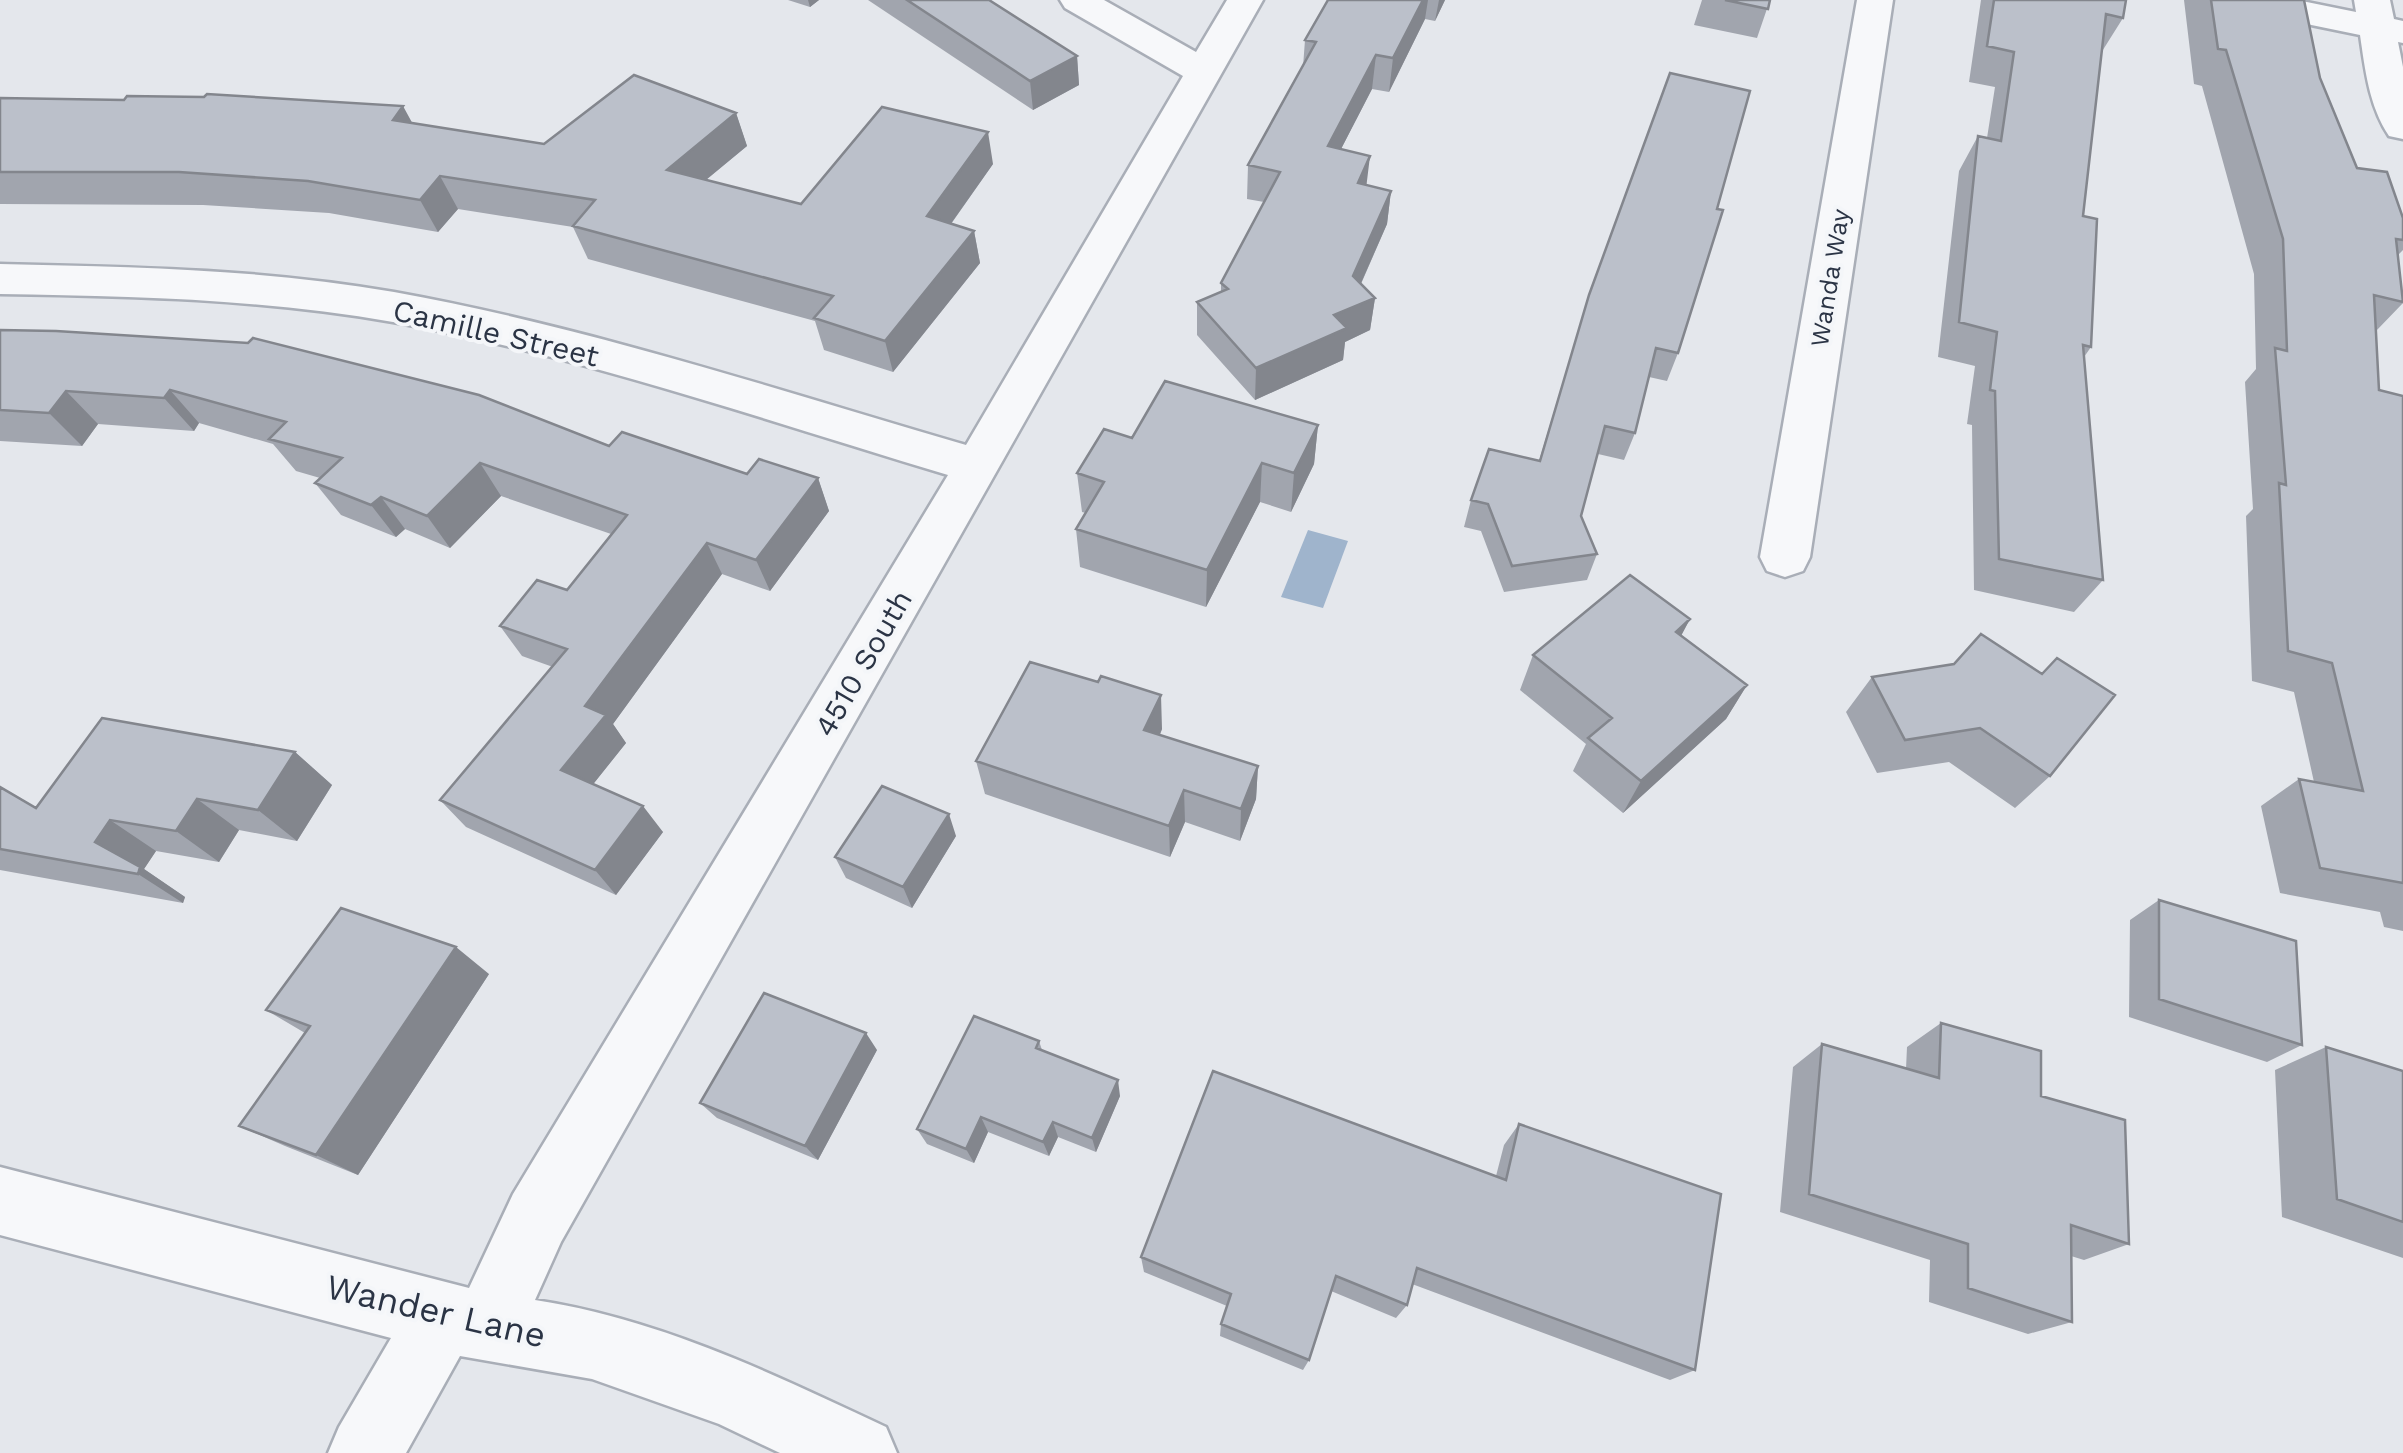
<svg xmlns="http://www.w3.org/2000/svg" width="2403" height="1453" font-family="'Work Sans',sans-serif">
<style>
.water{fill:#9fb4cc}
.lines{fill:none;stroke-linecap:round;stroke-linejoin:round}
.street-casing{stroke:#a9aeb7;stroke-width:5}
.street{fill:#f7f8fa;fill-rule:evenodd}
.wall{fill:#a1a5ae}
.shaded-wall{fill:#83868d}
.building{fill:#bbc0ca;stroke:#83868d;stroke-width:2.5}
.labels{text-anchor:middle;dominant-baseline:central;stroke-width:8;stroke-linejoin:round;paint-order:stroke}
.far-street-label{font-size:25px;fill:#2b3445;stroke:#f4f6f9}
.street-label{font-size:30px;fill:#2b3445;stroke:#f4f6f9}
.near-street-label{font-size:35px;fill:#2b3445;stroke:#f4f6f9}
</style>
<rect width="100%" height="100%" fill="#e4e7ec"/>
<path class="water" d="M 1308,530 L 1348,541 L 1323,608 L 1281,597 Z"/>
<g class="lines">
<defs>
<path id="street" d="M 1060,0 L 1104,0 L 1196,52 L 1227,0 L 1263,0 L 561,1242 L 535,1300 C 660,1319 773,1374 886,1427 L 897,1453 L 780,1453 L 719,1424 L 592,1379 L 460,1356 L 406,1453 L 328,1453 L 339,1427 L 391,1338 L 0,1235 L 0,1167 L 469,1288 L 513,1194 L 948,475 C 764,420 582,356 393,322 C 263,299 131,296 0,294 L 0,264 C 131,267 264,269 394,292 C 588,327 777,390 966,445 L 1183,76 L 1065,8 Z
M 1857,0 L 1893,0 L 1810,557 L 1803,571 L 1785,577 L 1767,571 L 1760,557 Z
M 2223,0 L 2297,0 L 2356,12 L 2354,0 L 2390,0 L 2394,19 L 2403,21 L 2403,43 L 2398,42 L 2403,67 L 2403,139 L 2389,136 C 2369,106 2365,69 2360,35 L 2228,8 Z"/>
</defs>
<use href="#street" class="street-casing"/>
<use href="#street" class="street"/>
</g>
<path class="wall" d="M 788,0 L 819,0 L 810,7 Z
M 868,0 L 989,0 L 1077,56 L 1079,85 L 1033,110 Z
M 1328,0 L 1445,0 L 1435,21 L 1425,19 L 1389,92 L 1372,89 L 1341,149 L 1367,185 L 1391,191 L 1387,224 L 1361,284 L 1375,298 L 1370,330 L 1345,342 L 1343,360 L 1255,400 L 1197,335 L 1197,302 L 1221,292 L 1221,283 L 1264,202 L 1247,199 L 1248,165 L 1303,67 L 1305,40 Z
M 1702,0 L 1770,0 L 1757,38 L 1694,25 Z
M 1981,0 L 2126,0 L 2123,18 L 2101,53 L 2083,216 L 2091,347 L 2084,357 L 2103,580 L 2074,612 L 1974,590 L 1972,425 L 1967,424 L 1975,366 L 1938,357 L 1959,171 L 1978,136 L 1987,138 L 1995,87 L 1969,82 Z
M 2184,0 L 2304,0 L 2320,78 L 2357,168 L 2403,218 L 2403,250 L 2398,255 L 2403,303 L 2376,331 L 2379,390 L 2403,396 L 2403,931 L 2384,927 L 2380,912 L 2280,893 L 2261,806 L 2299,779 L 2314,782 L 2294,692 L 2252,681 L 2246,516 L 2253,509 L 2245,382 L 2256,369 L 2254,274 L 2202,86 L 2194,84 Z
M 0,98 L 413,123 L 544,144 L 736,113 L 747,146 L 706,180 L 801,204 L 993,164 L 951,224 L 974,231 L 980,263 L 893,372 L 824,350 L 815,321 L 588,259 L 573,227 L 458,209 L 438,232 L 329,213 L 203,205 L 0,204 Z
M 1589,295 L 1678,353 L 1667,381 L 1649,377 L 1635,433 L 1624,460 L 1598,454 L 1581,516 L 1597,554 L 1587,580 L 1504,592 L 1481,531 L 1464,527 L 1471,500 L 1539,461 Z
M 0,330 L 609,446 L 747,474 L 818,478 L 829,511 L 770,591 L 722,574 L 613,724 L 626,743 L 593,784 L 663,832 L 616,895 L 466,827 L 440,800 L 553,667 L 522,656 L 500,626 L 567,590 L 611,534 L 501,496 L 450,548 L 405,529 L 396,537 L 341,515 L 315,483 L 320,478 L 296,471 L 273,444 L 199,423 L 194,431 L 98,424 L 82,446 L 0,441 Z
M 1318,425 L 1314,464 L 1291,512 L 1260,502 L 1206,607 L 1080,567 L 1076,529 L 1086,513 L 1082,512 L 1077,473 L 1132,438 Z
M 1690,619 L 1681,635 L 1747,685 L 1726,719 L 1623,813 L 1573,771 L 1586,744 L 1520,690 L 1533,655 Z
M 1954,664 L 2050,776 L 2015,808 L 1949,762 L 1877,773 L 1846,712 L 1872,677 Z
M 1162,729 L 1160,735 L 1258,766 L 1256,799 L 1240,841 L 1185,822 L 1170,857 L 985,794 L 976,761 Z
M 295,752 L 332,785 L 297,841 L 239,830 L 219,862 L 156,851 L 144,869 L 185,897 L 183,903 L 0,870 L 0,787 L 36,808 Z
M 956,836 L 912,908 L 846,878 L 835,857 Z
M 2159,900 L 2302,1045 L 2267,1062 L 2129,1017 L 2130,920 Z
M 489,974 L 358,1175 L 285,1146 L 239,1126 L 305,1033 L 266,1010 Z
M 1941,1023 L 2041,1096 L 2129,1244 L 2084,1260 L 2071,1256 L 2072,1322 L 2028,1334 L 1929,1302 L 1930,1260 L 1780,1212 L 1793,1067 L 1822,1044 L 1906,1069 L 1907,1047 Z
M 1039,1041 L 1042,1050 L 1120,1096 L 1096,1152 L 1058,1137 L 1049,1156 L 988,1132 L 974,1163 L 927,1144 L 917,1129 Z
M 2326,1047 L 2403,1071 L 2403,1258 L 2282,1217 L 2275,1070 Z
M 877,1050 L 818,1160 L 717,1118 L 700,1103 Z
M 1519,1124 L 1695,1370 L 1670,1380 L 1412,1284 L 1407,1305 L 1396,1318 L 1331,1291 L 1309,1360 L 1303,1370 L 1220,1336 L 1221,1324 L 1227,1306 L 1144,1272 L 1141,1257 L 1496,1176 L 1504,1145 Z"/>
<path class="shaded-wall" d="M 808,0 L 819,0 L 810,7 Z
M 1423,0 L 1428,0 L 1425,19 L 1389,92 L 1393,58 Z
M 1439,0 L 1445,0 L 1435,21 Z
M 1376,55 L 1372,89 L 1325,180 L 1328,146 Z
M 1077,56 L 1079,85 L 1033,110 L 1030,81 Z
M 403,106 L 421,139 L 393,120 Z
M 736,113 L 747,146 L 679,202 L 667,170 Z
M 988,132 L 993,164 L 933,249 L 927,216 Z
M 1370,156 L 1366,189 L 1358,183 Z
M 440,176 L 458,209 L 438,232 L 420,200 Z
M 1391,191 L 1387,224 L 1350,308 L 1375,298 L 1370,330 L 1345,342 L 1343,360 L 1255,400 L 1256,368 L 1334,315 Z
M 974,231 L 980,263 L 893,372 L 885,341 Z
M 170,390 L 199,423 L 194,431 L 164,398 Z
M 66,391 L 98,424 L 82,446 L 49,413 Z
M 1318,425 L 1314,464 L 1291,512 L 1294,473 Z
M 480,463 L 501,496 L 450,548 L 427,516 Z
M 1262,463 L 1260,502 L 1206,607 L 1207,570 Z
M 818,478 L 829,511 L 770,591 L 756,560 Z
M 381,497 L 405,529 L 396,537 L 371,505 Z
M 707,543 L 722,574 L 613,724 L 626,743 L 583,797 L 561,770 L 585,706 Z
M 1690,619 L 1671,655 L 1676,632 Z
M 1747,685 L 1726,719 L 1623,813 L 1641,781 Z
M 1161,695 L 1162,729 L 1147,763 L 1144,730 Z
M 295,752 L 332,785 L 297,841 L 258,810 Z
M 1258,766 L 1256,799 L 1240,841 L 1241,809 Z
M 1184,790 L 1185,822 L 1170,857 L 1169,826 Z
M 197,799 L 239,830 L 219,862 L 176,831 Z
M 643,806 L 663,832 L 616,895 L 595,870 Z
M 949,814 L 956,836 L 912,908 L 903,887 Z
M 110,820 L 156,851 L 144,869 L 185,897 L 183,903 L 138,874 L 95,842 Z
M 456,947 L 489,974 L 358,1175 L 316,1155 Z
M 866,1033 L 877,1050 L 818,1160 L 805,1146 Z
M 1118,1080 L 1120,1096 L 1096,1152 L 1092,1138 Z
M 981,1117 L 988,1132 L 974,1163 L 966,1149 Z
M 1053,1122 L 1058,1137 L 1049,1156 L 1043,1142 Z"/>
<path class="building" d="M 907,0 L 989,0 L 1077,56 L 1030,81 Z
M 1328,0 L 1423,0 L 1393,58 L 1376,55 L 1328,146 L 1370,156 L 1358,183 L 1391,191 L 1353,276 L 1375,298 L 1334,315 L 1347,328 L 1256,368 L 1197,302 L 1228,289 L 1221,283 L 1280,172 L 1248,165 L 1316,42 L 1305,40 Z
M 1725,0 L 1770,0 L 1768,9 Z
M 1994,0 L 2126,0 L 2123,18 L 2106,14 L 2083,216 L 2097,219 L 2091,347 L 2083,345 L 2103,580 L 1999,559 L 1995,391 L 1990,390 L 1997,332 L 1959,322 L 1978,136 L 2001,141 L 2014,52 L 1987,46 Z
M 2211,0 L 2304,0 L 2320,78 L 2357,168 L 2387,172 L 2403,218 L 2403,240 L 2396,239 L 2403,302 L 2374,295 L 2379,390 L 2403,396 L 2403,883 L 2320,868 L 2299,779 L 2363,791 L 2332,663 L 2288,651 L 2279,483 L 2286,485 L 2275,348 L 2287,351 L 2283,239 L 2226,50 L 2218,49 Z
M 1670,73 L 1750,91 L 1717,209 L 1723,210 L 1678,353 L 1656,348 L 1635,433 L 1605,426 L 1581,516 L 1597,554 L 1512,566 L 1488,504 L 1471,500 L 1489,449 L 1540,461 L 1589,295 Z
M 634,75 L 736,113 L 667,170 L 801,204 L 882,107 L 988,132 L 927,216 L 974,231 L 885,341 L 814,318 L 833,296 L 573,226 L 595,200 L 440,176 L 420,200 L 308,181 L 179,172 L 0,172 L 0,98 L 124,100 L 127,96 L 204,97 L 207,94 L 403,106 L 393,120 L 544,144 Z
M 0,330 L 56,331 L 248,343 L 253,338 L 479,395 L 609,446 L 622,432 L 747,474 L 759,459 L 818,478 L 756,560 L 707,543 L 585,706 L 606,715 L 561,770 L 643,806 L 595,870 L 440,800 L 567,649 L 500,626 L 537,580 L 567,590 L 627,515 L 480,463 L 427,516 L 381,497 L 371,505 L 315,483 L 342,458 L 269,439 L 286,422 L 170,390 L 164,398 L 66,391 L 49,413 L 0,410 Z
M 1165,381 L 1318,425 L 1294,473 L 1262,463 L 1207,570 L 1076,529 L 1104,482 L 1077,473 L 1104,429 L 1132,438 Z
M 1630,575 L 1690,619 L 1676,632 L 1747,685 L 1641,781 L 1588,738 L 1612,718 L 1533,655 Z
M 1981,634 L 2042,674 L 2057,658 L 2115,695 L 2050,776 L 1980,728 L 1905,740 L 1872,677 L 1954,664 Z
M 1030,662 L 1098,682 L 1101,676 L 1161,695 L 1144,730 L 1258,766 L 1241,809 L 1184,790 L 1169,826 L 976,761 Z
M 102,718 L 295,752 L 258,810 L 197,799 L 176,831 L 110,820 L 95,842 L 140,867 L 138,874 L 0,849 L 0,787 L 36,808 Z
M 882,786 L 949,814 L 903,887 L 835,857 Z
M 2159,900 L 2296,941 L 2302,1045 L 2159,999 Z
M 341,908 L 456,947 L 316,1155 L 239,1126 L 310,1026 L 266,1010 Z
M 764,993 L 866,1033 L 805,1146 L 700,1103 Z
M 974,1016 L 1039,1041 L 1036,1048 L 1118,1080 L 1092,1138 L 1053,1122 L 1043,1142 L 981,1117 L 966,1149 L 917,1129 Z
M 1941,1023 L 2041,1051 L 2041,1096 L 2125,1120 L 2129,1244 L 2071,1225 L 2072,1322 L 1968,1288 L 1968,1244 L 1809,1194 L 1822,1044 L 1939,1078 Z
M 2326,1047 L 2403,1071 L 2403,1222 L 2337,1199 Z
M 1213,1071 L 1506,1180 L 1519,1124 L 1721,1194 L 1695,1370 L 1417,1268 L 1407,1305 L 1336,1276 L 1309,1360 L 1221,1324 L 1231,1294 L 1141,1257 Z"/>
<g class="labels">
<g class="far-street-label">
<text transform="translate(1830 278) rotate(-81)">Wanda Way</text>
</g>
<g class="street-label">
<text transform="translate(496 333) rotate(13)">Camille Street</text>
<text transform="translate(863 663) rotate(-60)">4510 South</text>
</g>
<g class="near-street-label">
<text transform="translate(436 1311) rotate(13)">Wander Lane</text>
</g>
</g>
</svg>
